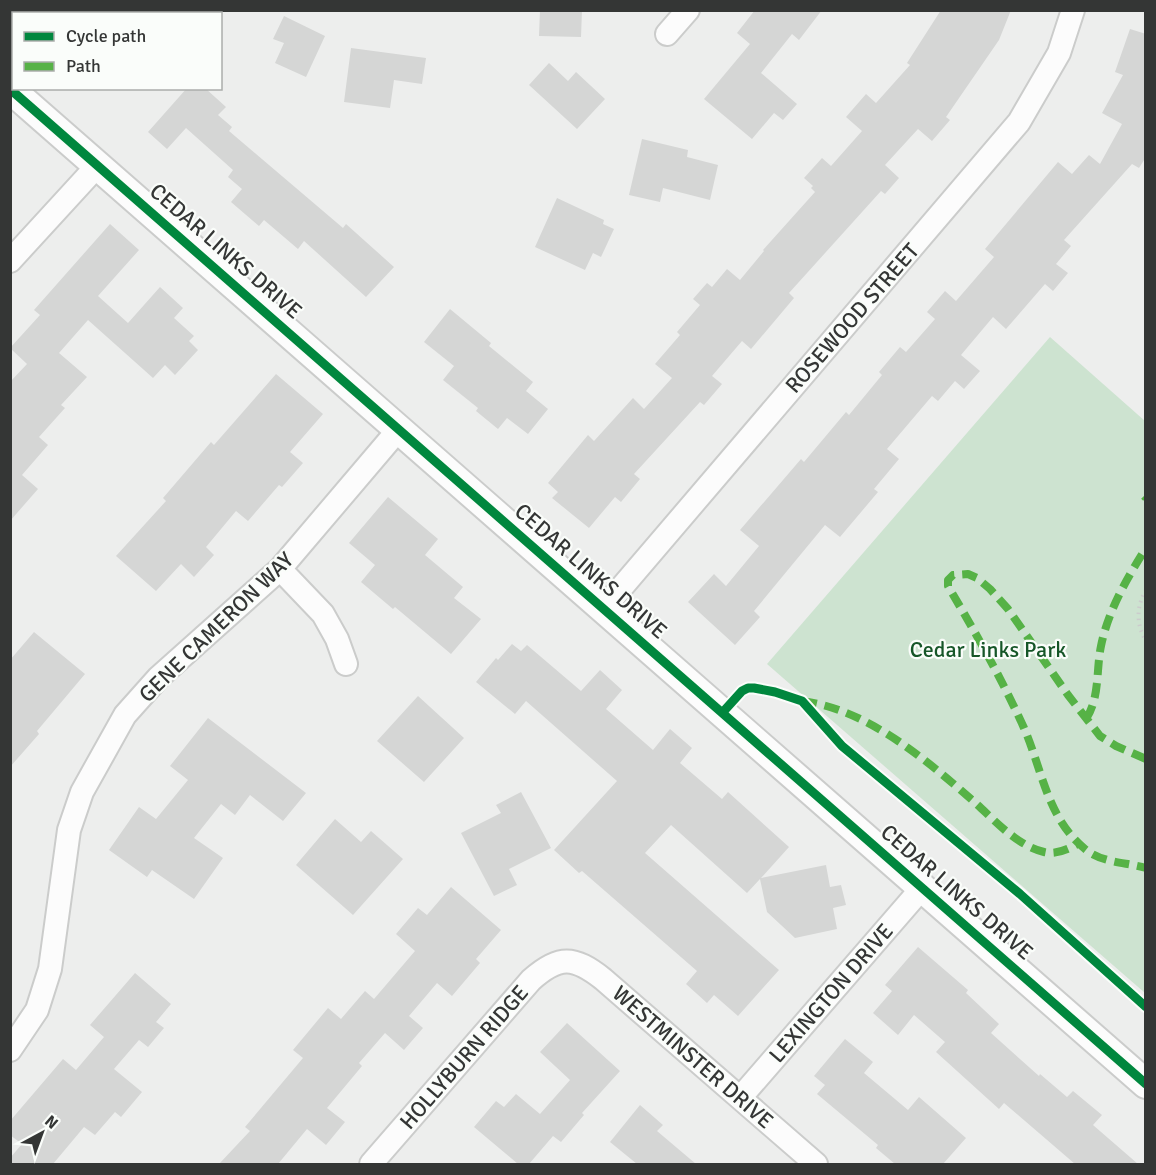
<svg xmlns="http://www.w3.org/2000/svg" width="1156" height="1175" font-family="Signika,sans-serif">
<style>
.green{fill:#cde3d0}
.building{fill:#d5d6d5}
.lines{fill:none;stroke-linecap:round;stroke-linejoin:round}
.minor-casing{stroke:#cbcccb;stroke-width:26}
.tertiary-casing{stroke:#cbcccb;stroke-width:32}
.path{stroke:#cbcccc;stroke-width:4;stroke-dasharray:1.5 4.5;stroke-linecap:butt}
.minor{stroke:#fcfcfc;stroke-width:22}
.tertiary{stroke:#fcfcfc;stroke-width:28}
.quiet{stroke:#56b246;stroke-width:8;stroke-dasharray:15 8;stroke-linecap:butt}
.cycleway-casing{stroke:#fafdfa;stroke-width:13}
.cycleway{stroke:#00873e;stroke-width:9}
.labels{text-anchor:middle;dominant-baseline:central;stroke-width:4.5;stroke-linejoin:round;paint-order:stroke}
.street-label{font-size:22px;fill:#343635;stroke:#fafdfa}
.park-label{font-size:22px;fill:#165628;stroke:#fafdfa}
</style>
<rect width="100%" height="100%" fill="#edeeed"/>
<path class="green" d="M 1050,337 L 1145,421 L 1145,993 L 767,664 Z"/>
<path class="building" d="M 540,10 L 582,10 L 581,37 L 539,36 Z
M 755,10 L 822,10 L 799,40 L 792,34 L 761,73 L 797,104 L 783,120 L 774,113 L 752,139 L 704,99 L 750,44 L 737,33 Z
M 941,10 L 1011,10 L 999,40 L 946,117 L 950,120 L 932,141 L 918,129 L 885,165 L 899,178 L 885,194 L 881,191 L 789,293 L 794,298 L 751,349 L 742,341 L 712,376 L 722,384 L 704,405 L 700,402 L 634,474 L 640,479 L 621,502 L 615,497 L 589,528 L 552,498 L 558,492 L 548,483 L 588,435 L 594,441 L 633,398 L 644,409 L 672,378 L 655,364 L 680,335 L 677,332 L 700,305 L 693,299 L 707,283 L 712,287 L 727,269 L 740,280 L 764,251 L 763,250 L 815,192 L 811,188 L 813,186 L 804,178 L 822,158 L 831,166 L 862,131 L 846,117 L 866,94 L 876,103 L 910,65 L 907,63 Z
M 284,16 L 325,36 L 306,77 L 275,63 L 284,43 L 273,39 Z
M 1130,29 L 1146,34 L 1146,157 L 1139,168 L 1132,164 L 1064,240 L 1071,246 L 1056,264 L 1068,273 L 1053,291 L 1045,284 L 1006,329 L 993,317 L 961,355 L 980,371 L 964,389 L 955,381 L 938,401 L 932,396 L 887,449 L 899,459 L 874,489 L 878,492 L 840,537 L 825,525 L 754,611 L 760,617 L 735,645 L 688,602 L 714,574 L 726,586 L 759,546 L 740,530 L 801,459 L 804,462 L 846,412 L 849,415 L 882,375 L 879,372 L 900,347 L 906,352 L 935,319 L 927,312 L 945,291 L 956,301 L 994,257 L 985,249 L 1058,162 L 1072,174 L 1089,155 L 1100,164 L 1122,124 L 1102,113 L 1123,75 L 1115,72 Z
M 351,48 L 426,58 L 422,84 L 394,80 L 390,108 L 344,102 Z
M 549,63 L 568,81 L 576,72 L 605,99 L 577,129 L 529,85 Z
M 187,88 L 205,88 L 226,107 L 218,115 L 232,127 L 229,131 L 343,228 L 346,224 L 394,267 L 366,297 L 304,241 L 298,249 L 264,220 L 259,226 L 231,202 L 242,189 L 228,177 L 233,170 L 186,128 L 167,149 L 148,132 Z
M 642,139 L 688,150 L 687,157 L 718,165 L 710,200 L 663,188 L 660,202 L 629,195 Z
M 557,198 L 604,220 L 603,224 L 614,229 L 601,257 L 593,253 L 585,270 L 535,247 Z
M 110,224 L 139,250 L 98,296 L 128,323 L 160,287 L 183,308 L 174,318 L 194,336 L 189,341 L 198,350 L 175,375 L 165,365 L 153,378 L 88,320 L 59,353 L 87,377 L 61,405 L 65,408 L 39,437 L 48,445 L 22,475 L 38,489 L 10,521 L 10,382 L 27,364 L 10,348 L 40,315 L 34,310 Z
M 450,309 L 491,343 L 489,346 L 533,382 L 526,391 L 548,409 L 528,434 L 507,418 L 498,429 L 476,411 L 478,408 L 443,380 L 454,366 L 424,342 Z
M 276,374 L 323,414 L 290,452 L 303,463 L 282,487 L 279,485 L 248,521 L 236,511 L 206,547 L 214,555 L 194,577 L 181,564 L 156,591 L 116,556 L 166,501 L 163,498 L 211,442 L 214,445 Z
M 388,497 L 438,539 L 425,555 L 463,587 L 454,598 L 481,619 L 451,654 L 395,607 L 393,609 L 361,582 L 375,565 L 349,543 Z
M 34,632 L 85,674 L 37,731 L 39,734 L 10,767 L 10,660 Z
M 512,644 L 521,651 L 527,645 L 581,691 L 600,670 L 622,690 L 606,709 L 653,750 L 670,729 L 692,748 L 680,763 L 722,799 L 728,792 L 789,847 L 761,878 L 826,865 L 830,887 L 841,885 L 846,905 L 833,908 L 837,929 L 795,938 L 767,912 L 760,879 L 747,893 L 671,825 L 645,853 L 779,970 L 738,1016 L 714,995 L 707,1003 L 686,984 L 697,971 L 582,871 L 579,873 L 554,850 L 617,781 L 526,701 L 515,714 L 476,682 L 496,658 L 498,660 Z
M 418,696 L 464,738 L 424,782 L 377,741 Z
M 208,718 L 306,793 L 283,821 L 250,795 L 235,815 L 221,804 L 194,838 L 223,858 L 194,899 L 152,870 L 147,877 L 109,850 L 139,807 L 156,819 L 188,780 L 170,766 Z
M 521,792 L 551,848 L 509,869 L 517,885 L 494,896 L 461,833 L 501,813 L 496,805 Z
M 335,819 L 361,842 L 371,831 L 403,859 L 353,915 L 296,865 Z
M 451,887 L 501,930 L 476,959 L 480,963 L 452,996 L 437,983 L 409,1016 L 423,1028 L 404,1050 L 385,1033 L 359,1063 L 362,1066 L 327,1108 L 345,1122 L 326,1145 L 307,1129 L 278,1164 L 219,1164 L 250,1131 L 245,1127 L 303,1058 L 293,1050 L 328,1008 L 341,1019 L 365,991 L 374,999 L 415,951 L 396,934 L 418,908 L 427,915 Z
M 918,947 L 968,990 L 966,993 L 999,1024 L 991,1033 L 1039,1076 L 1040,1074 L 1067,1097 L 1073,1091 L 1102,1115 L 1093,1125 L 1138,1164 L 1075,1164 L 1004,1103 L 999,1109 L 936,1052 L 945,1042 L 914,1015 L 898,1035 L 873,1013 L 892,991 L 885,985 Z
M 135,973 L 171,1004 L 156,1022 L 164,1028 L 148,1047 L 139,1040 L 114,1069 L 142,1092 L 121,1117 L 115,1112 L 95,1135 L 84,1127 L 53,1164 L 10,1164 L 10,1158 L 22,1144 L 10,1135 L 10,1121 L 63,1059 L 76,1070 L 104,1037 L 90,1025 Z
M 567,1023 L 620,1071 L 582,1113 L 584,1115 L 561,1142 L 553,1136 L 529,1164 L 518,1164 L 474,1127 L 496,1101 L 504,1107 L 516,1094 L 540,1114 L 570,1080 L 540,1052 Z
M 845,1039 L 873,1062 L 864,1073 L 908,1110 L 919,1097 L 966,1138 L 943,1164 L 895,1164 L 876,1148 L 878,1145 L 817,1094 L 825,1085 L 814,1076 Z
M 640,1105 L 663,1125 L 657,1131 L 696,1164 L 637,1164 L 610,1142 Z"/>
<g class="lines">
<defs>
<path id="minor" d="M 667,34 L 688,10
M 10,261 L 98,165
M 280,569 L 323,614 L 337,639 L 346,664
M 604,608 L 1019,122 L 1059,53 L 1073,10
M 10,1050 L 37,1010 L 50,969 L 69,830 L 82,792 L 125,715 L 158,678 L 280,569 L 399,429
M 740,1098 L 922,888
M 371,1164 L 531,980 C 559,955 574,956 603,979 L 816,1164"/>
<path id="tertiary" d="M 10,89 L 1146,1084"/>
</defs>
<use href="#minor" class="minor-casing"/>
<use href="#tertiary" class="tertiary-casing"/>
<path class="path" d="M 1146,590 C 1136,607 1136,624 1146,641"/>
<use href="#minor" class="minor"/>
<use href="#tertiary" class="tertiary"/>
<path class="quiet" d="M 1144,496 L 1146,498
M 802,701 C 866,709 924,758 971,799 C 993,818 1015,845 1044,852 C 1056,855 1069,849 1079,843
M 1086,719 C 1100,698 1096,670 1101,646 C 1108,611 1127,578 1146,548
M 1146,759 L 1116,746 L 1100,736 L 1068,695 L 1008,609 L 990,589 L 977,578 L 968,574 L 953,575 L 948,580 L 948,586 C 975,632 1002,679 1024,728 C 1042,769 1047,818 1085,849 C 1102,863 1125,862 1146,868"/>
<defs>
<path id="cycleway" d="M 10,89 L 1146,1084
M 723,712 L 742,691 L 748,688 L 754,688 L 775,692 L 802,701 L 842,746 L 1020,894 L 1146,1007"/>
</defs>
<use href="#cycleway" class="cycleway-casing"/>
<use href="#cycleway" class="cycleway"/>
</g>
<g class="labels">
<g class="street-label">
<text transform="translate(226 251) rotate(41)">CEDAR LINKS DRIVE</text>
<text transform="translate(852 318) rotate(-49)">ROSEWOOD STREET</text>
<text transform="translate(591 571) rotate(41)">CEDAR LINKS DRIVE</text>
<text transform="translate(216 627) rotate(-44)">GENE CAMERON WAY</text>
<text transform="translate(957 892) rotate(41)">CEDAR LINKS DRIVE</text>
<text transform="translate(831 993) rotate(-49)">LEXINGTON DRIVE</text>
<text transform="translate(464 1057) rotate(-49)">HOLLYBURN RIDGE</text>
<text transform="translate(693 1057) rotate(41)">WESTMINSTER DRIVE</text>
</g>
<g class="park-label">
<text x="988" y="649">Cedar Links Park</text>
</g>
</g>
<rect width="1156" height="1175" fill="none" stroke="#343635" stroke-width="24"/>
<rect x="12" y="12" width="210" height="78" fill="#fafdfa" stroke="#abadab" stroke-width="1.5"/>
<rect x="24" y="32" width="30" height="9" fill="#00873e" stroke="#abadab" stroke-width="1.5"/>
<text x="66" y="42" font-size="18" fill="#343635">Cycle path</text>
<rect x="24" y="62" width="30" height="9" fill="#56b246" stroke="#abadab" stroke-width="1.5"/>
<text x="66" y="72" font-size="18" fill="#343635">Path</text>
<g transform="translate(42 1133) rotate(41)" stroke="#fafdfa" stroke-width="4.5" paint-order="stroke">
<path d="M0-4.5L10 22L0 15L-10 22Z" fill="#343635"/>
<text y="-9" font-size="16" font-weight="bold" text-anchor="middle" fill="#343635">N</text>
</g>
</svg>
